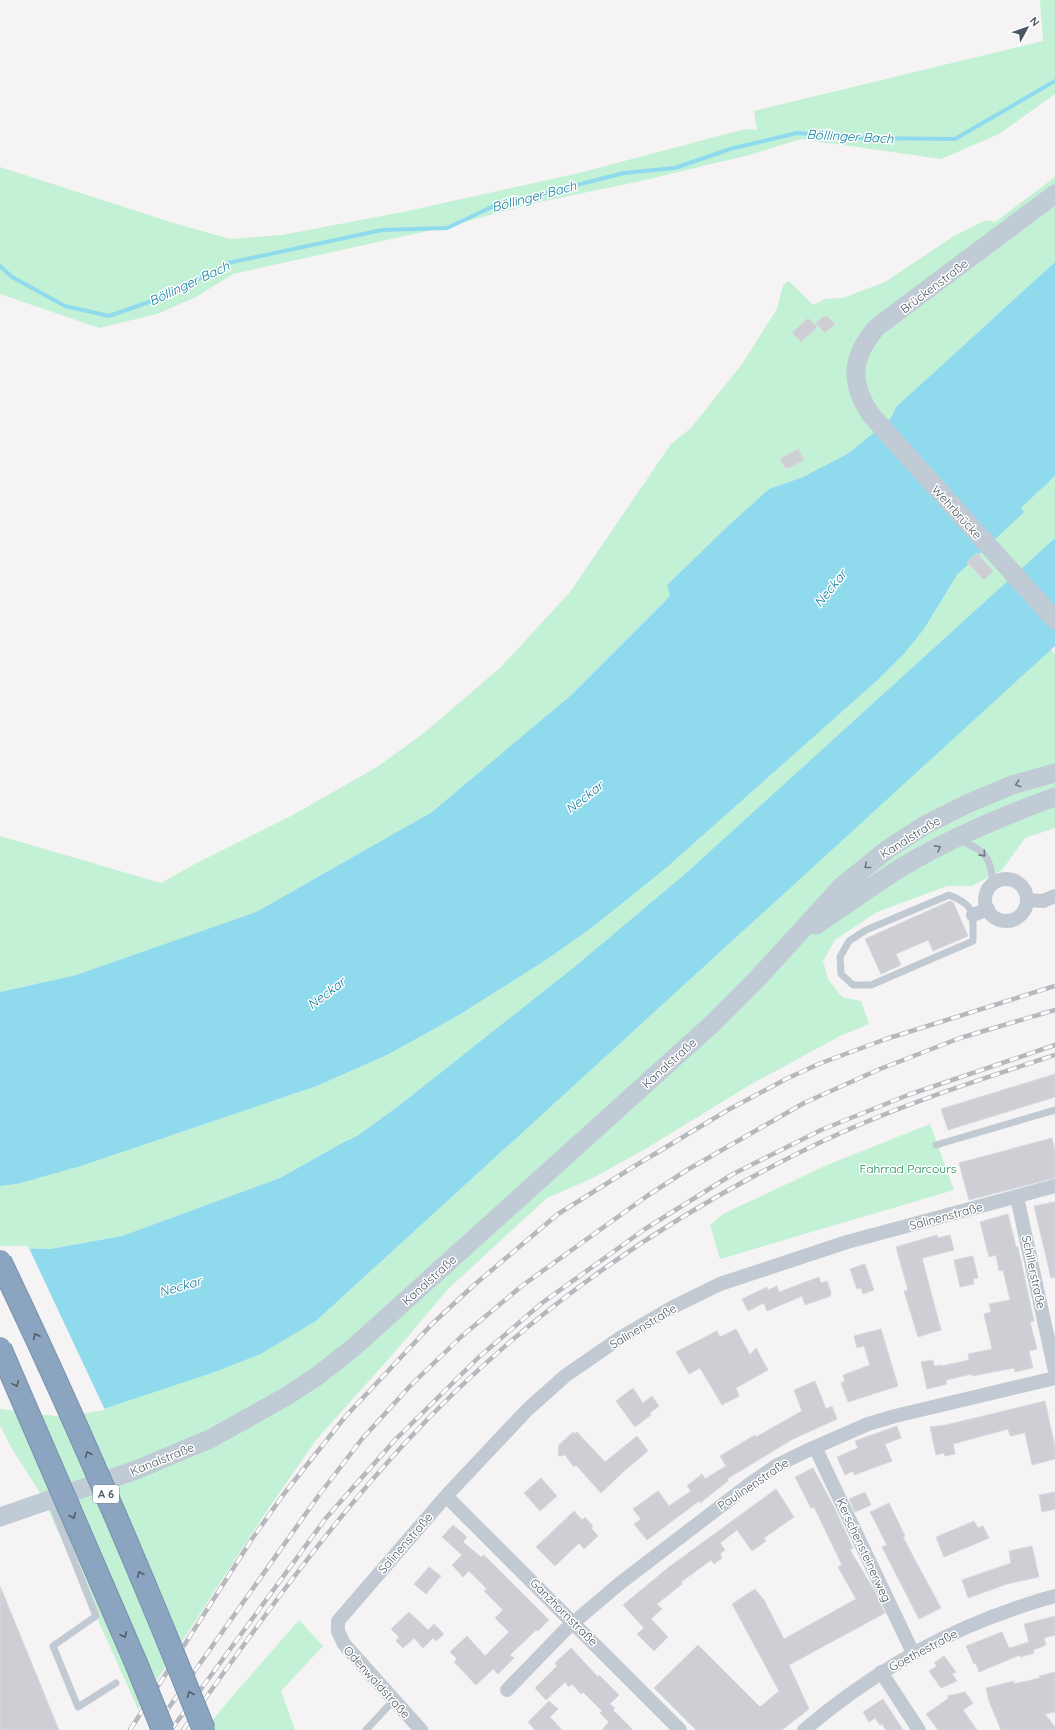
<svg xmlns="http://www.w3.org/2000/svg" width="1055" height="1730" font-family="Quicksand,sans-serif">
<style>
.green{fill:#c3f1d5}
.water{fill:#90daee}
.pier{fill:#f5f3f3}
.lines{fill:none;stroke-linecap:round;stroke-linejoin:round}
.stream{stroke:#90daee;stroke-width:4}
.building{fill:#cdcfd5;stroke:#d7d9de}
.lane{stroke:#c1cad2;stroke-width:7}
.street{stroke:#c1cad2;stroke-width:14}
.secondary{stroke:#c1cbd6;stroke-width:19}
.rail-casing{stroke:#b5b8bd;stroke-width:4.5}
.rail{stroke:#fff;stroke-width:3;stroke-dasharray:9;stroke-linecap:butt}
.highway-bridge-casing{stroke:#7690ad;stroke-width:24;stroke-linecap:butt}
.highway-bridge{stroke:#8ba5c1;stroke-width:22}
.oneway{stroke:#6e7984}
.oneway2{stroke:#6e7983}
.oneway3{stroke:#505e6b}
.labels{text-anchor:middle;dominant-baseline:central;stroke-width:3;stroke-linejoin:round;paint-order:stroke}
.shield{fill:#fff;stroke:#808990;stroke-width:1}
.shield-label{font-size:11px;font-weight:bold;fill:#4a5661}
.street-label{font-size:12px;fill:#4a5661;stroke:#fff}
.park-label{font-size:12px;fill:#17864f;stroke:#fff}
.water-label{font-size:13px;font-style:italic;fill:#0c7c9b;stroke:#fff}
</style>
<rect width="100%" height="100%" fill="#f5f3f3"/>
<path class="green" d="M 1040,0 L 1055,0 L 1055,94 L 999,134 L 941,159 L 801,139 L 749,155 L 641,181 L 535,203 L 441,228 L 233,274 L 196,297 L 157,314 L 99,328 L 0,294 L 0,167 L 177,224 L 230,239 L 282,235 L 403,212 L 579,173 L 745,129 L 757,130 L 754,111 L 1043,41 Z
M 1055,177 L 1055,262 L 896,407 L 891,418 L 849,453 L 803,477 L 769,489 L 730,524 L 667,585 L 670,596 L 570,696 L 432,812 L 256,912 L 76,975 L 0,992 L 0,836 L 161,883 L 191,866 L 291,816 L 377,767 L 424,733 L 501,667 L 570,592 L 671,444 L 691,428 L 742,364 L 777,309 L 783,285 L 789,281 L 813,305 L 825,299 L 843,298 L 885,282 L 954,236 L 986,220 L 995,222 Z
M 1055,476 L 1055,538 L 685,874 L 573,968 L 401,1104 L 357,1136 L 342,1143 L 280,1178 L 122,1236 L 50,1249 L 0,1248 L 0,1186 L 17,1184 L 81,1166 L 317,1086 L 389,1054 L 459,1015 L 546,960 L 594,926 L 666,868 L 880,678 L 904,654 L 924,629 L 957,575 L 1023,512 L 1021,508 Z
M 1051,649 L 1055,654 L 1055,828 L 1025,838 L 1002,870 L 972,886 L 947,886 L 877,912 L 835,940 L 823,961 L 828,979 L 842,997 L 861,1001 L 869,1024 L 840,1036 L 748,1086 L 647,1148 L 591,1179 L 547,1198 L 448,1289 L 393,1354 L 316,1440 L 264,1515 L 138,1709 L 42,1496 L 11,1447 L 0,1425 L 0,1407 L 212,1373 L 261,1354 L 316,1321 Z
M 930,1124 L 954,1190 L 720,1259 L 710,1225 L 723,1214 L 827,1165 Z
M 299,1620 L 323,1646 L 281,1691 L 295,1730 L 205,1730 L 229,1700 Z"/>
<path class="water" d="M 1055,262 L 1055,476 L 1021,508 L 1024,512 L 957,575 L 924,629 L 904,654 L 880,678 L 666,868 L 594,926 L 546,960 L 459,1015 L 389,1054 L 317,1086 L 81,1166 L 17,1184 L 0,1186 L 0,992 L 76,975 L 256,912 L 432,812 L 570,696 L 670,596 L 667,585 L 730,524 L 769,489 L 803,477 L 849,453 L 891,418 L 896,407 Z
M 1055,538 L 1055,646 L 316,1321 L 261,1354 L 212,1373 L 100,1410 L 0,1248 L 50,1249 L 122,1236 L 280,1178 L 342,1143 L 357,1136 L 401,1104 L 573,968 L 685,874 Z"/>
<path class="pier" d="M 0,1246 L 28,1246 L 105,1410 L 63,1417 L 0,1409 Z"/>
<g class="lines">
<path class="stream" d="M 0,266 L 12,277 L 65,306 L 109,316 L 169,295 L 228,263 L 382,230 L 447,228 L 494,206 L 624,173 L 675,168 L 730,149 L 797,133 L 862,138 L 955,139 L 1055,81"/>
</g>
<path class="building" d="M 826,315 L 835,324 L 825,333 L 816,323 Z
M 808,318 L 817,327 L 801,342 L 792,333 Z
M 798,449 L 804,460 L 789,468 L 785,468 L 780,459 Z
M 977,553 L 993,571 L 984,580 L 967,562 Z
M 950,901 L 953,902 L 968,936 L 933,951 L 928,940 L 896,954 L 901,965 L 881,974 L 865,939 Z
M 1055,1074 L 1055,1097 L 948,1130 L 941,1109 Z
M 1052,1138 L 1055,1151 L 1055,1178 L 969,1200 L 959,1163 Z
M 1055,1202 L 1055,1277 L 1051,1278 L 1034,1206 Z
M 1008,1214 L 1016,1247 L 1018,1247 L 1034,1321 L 1030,1322 L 1037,1349 L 1029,1351 L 1033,1368 L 1015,1372 L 1014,1368 L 972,1376 L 972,1374 L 946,1380 L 947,1384 L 927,1389 L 921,1362 L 933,1360 L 934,1366 L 942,1365 L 942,1366 L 969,1360 L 968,1354 L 992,1349 L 984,1314 L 991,1312 L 989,1304 L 1010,1300 L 1003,1270 L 999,1271 L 996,1255 L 989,1257 L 980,1222 Z
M 937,1235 L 938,1238 L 950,1235 L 954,1250 L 922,1258 L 941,1330 L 918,1337 L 904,1291 L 908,1290 L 896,1247 Z
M 973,1256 L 978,1278 L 973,1279 L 974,1284 L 960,1287 L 954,1260 Z
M 865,1264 L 874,1290 L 863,1294 L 861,1288 L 857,1289 L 850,1269 Z
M 819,1277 L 821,1283 L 827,1281 L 831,1293 L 830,1294 L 831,1296 L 805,1305 L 802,1296 L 767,1311 L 764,1303 L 748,1311 L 742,1299 L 767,1287 L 768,1290 L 777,1286 L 779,1292 Z
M 736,1329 L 750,1355 L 756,1348 L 768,1370 L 736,1388 L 739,1396 L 722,1405 L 700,1368 L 689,1374 L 676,1352 L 717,1331 L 720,1337 Z
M 881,1329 L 898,1386 L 848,1402 L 841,1383 L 845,1381 L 843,1375 L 870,1365 L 864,1346 L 857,1348 L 854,1336 Z
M 815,1381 L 826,1409 L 832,1406 L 837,1419 L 793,1439 L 727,1479 L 728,1481 L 700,1503 L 699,1501 L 647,1540 L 634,1524 L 641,1519 L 633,1509 L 658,1491 L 669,1506 L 691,1491 L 687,1486 L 702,1474 L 705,1479 L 726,1466 L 720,1456 L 755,1435 L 756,1437 L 802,1411 L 794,1390 Z
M 633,1388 L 643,1403 L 652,1396 L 659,1406 L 650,1413 L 651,1415 L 635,1427 L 616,1401 Z
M 1045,1401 L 1055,1447 L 1055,1459 L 1032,1465 L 1025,1433 L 1010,1436 L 1008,1429 L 953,1444 L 955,1454 L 945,1456 L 944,1453 L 936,1455 L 930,1427 L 946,1425 Z
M 897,1426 L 901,1438 L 885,1444 L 892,1461 L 854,1475 L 853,1471 L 845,1475 L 837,1457 L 858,1448 L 855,1441 Z
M 573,1432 L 574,1434 L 577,1432 L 605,1462 L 637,1436 L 648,1451 L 623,1472 L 601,1493 L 576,1465 L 574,1467 L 565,1455 L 558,1456 L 559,1445 Z
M 813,1468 L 834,1507 L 853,1548 L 850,1550 L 874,1590 L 885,1613 L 789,1665 L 809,1709 L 782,1730 L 696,1730 L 654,1688 L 698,1645 L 760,1707 L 779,1691 L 732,1604 L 755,1589 L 764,1600 L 784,1639 L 856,1599 L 838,1567 L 842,1565 L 814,1507 L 811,1508 L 795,1477 Z
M 541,1478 L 557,1496 L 540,1511 L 524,1493 Z
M 776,1489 L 794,1517 L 764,1538 L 766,1541 L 752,1551 L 737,1530 L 720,1543 L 725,1550 L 720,1554 L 722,1558 L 714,1564 L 711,1560 L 681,1582 L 682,1584 L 657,1604 L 662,1609 L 651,1619 L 668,1637 L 654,1651 L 637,1634 L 644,1628 L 623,1605 L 669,1567 Z
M 865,1492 L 871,1505 L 855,1512 L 849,1499 Z
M 1055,1492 L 1055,1509 L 1042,1512 L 1039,1495 Z
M 889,1503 L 905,1536 L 903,1537 L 915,1560 L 941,1608 L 919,1619 L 882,1547 L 887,1545 L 870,1512 Z
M 574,1511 L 582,1520 L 585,1517 L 593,1526 L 591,1528 L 598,1536 L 584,1549 L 579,1543 L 555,1566 L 536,1547 Z
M 974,1521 L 978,1528 L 983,1526 L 989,1538 L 944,1557 L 936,1537 Z
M 453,1525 L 467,1537 L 463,1542 L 481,1557 L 484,1555 L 549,1620 L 538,1631 L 536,1630 L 510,1655 L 514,1658 L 498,1674 L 493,1669 L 476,1685 L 454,1662 L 457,1659 L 450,1652 L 467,1636 L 485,1656 L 509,1632 L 495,1618 L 503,1610 L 484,1591 L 487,1589 L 469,1571 L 463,1577 L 452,1565 L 462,1555 L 442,1537 Z
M 1032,1546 L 1039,1577 L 1007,1584 L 968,1598 L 962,1580 L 1011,1563 L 1009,1551 Z
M 429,1567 L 441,1576 L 426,1594 L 414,1584 Z
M 0,1586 L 59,1730 L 0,1730 Z
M 409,1612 L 428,1630 L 434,1624 L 444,1634 L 436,1641 L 433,1638 L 423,1648 L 414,1638 L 403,1648 L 396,1641 L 399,1637 L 391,1629 Z
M 1055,1616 L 1055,1635 L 1044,1638 L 1046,1645 L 1033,1650 L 1034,1653 L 1021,1657 L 1020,1655 L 979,1672 L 976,1663 L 974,1664 L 966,1646 L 1002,1632 L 1009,1648 L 1029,1642 L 1024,1624 Z
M 571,1648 L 598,1677 L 599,1675 L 619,1695 L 610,1704 L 615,1708 L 613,1710 L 633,1730 L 602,1730 L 609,1722 L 600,1713 L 602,1711 L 583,1692 L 581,1694 L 572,1684 L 569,1687 L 565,1682 L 546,1700 L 535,1688 L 557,1666 L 555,1663 Z
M 944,1656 L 956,1672 L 952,1674 L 957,1681 L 941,1688 L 929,1671 L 937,1666 L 934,1663 Z
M 1055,1672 L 1055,1712 L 1045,1714 L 1055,1727 L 1055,1730 L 1001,1730 L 989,1701 L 986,1688 L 1014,1681 L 1014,1684 L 1040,1678 L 1039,1676 Z
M 965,1692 L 973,1703 L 963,1710 L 977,1730 L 938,1730 L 926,1714 L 949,1698 L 947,1696 Z
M 883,1699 L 903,1730 L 886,1730 L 882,1724 L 880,1725 L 875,1718 L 869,1722 L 863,1712 Z
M 549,1701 L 558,1709 L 550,1717 L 562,1730 L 535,1730 L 528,1722 Z"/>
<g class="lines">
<path class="lane" d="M 960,840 C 986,852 990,855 993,883
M 949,895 C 976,905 973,914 973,941 L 871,985 L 853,985 L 841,974 L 840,957 L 849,941 L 866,930 Z
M 936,1145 L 1055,1110
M 50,1500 L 96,1616 L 53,1646 L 78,1707 L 116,1683
M 366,1730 L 393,1701"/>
<path class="street" d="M985 900a21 21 0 1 1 42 0a21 21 0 1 1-42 0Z
M 1027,900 L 1043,901 L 1055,896
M 973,915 L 988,909
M 1017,1197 L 1055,1371
M 815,1447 L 913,1653
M 446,1496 L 680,1730
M 881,1672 L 919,1730
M 507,1690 L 566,1629 L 619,1584 L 751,1483 L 776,1466 L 804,1452 L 868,1424 L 895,1416 L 1055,1378
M 421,1730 L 344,1644 L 338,1631 L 338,1621 L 446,1496 L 527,1410 L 565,1376 L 620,1338 L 673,1307 L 720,1284 L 847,1242 L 1055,1186
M 804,1730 C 862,1681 923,1643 994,1616 C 1014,1609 1034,1601 1055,1596"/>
<path class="secondary" d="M 1055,194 L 877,327 C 851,357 849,382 871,415 L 1055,620
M 816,925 C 845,906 873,885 902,867 C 950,838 1002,816 1055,797
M 0,1517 L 136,1470 L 212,1438 L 285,1397 L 316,1377 L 353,1348 L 712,1024 L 757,979 L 842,886 L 888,849 L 925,825 L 967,804 L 1012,785 L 1055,773"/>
<defs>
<path id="rail" d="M 130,1730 L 252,1539 L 283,1495 L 345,1417 L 432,1324 L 473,1286 L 558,1214 L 633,1167 L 728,1110 L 786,1079 L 821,1063 L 886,1039 L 1055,986
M 153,1730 L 319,1495 L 362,1439 L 410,1386 L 462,1336 L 523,1285 L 647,1196 L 687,1170 L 804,1103 L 880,1069 L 960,1038 L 1055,1010
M 171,1730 L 326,1518 L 395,1440 L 479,1357 L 542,1303 L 645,1229 L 733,1174 L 821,1130 L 908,1095 L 1055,1045
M 183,1730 C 253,1631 323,1532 405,1443 C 522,1316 666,1216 821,1142 C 896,1106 976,1081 1055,1055"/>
</defs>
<use href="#rail" class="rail-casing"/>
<use href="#rail" class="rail"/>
<defs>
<path id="highway-bridge" d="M 0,1261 C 74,1415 141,1572 204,1730
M 0,1348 L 136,1663 L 163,1730"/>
</defs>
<use href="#highway-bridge" class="highway-bridge-casing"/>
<use href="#highway-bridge" class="highway-bridge"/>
</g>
<defs><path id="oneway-chevron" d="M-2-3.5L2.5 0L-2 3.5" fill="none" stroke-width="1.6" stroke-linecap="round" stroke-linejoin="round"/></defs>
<g class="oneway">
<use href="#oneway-chevron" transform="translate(1018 784) rotate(163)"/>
<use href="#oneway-chevron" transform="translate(938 848) rotate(-29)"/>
<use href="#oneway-chevron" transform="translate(867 866) rotate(141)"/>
</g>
<use class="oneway2" href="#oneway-chevron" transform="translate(983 854) rotate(48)"/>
<g class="oneway3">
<use href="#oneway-chevron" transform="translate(36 1336) rotate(-116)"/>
<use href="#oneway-chevron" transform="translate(16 1384) rotate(66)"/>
<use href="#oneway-chevron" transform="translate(88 1454) rotate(-113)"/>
<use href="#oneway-chevron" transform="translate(73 1516) rotate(67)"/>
<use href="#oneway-chevron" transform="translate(140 1574) rotate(-113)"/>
<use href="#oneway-chevron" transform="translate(124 1635) rotate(67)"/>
<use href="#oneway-chevron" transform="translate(190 1694) rotate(-112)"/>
</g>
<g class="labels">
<rect class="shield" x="93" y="1485" width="26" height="18" rx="3"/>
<g class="shield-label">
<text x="106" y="1494">A 6</text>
</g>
<g class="street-label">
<text transform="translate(934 286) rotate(-37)">Brückenstraße</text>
<text transform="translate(957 512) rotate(48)">Wehrbrücke</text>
<text transform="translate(910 837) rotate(-32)">Kanalstraße</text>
<text transform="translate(669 1063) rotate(-42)">Kanalstraße</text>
<text transform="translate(946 1216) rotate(-15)">Salinenstraße</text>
<text transform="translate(1034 1272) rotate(78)">Schillerstraße</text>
<text transform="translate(429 1280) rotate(-42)">Kanalstraße</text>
<text transform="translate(643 1326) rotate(-31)">Salinenstraße</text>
<text transform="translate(162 1459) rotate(-22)">Kanalstraße</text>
<text transform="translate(753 1484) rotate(-34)">Paulinenstraße</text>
<text transform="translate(405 1543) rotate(-49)">Salinenstraße</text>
<text transform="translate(864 1550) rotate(65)">Kerschensteinerweg</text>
<text transform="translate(564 1612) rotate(45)">Ganzhornstraße</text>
<text transform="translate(923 1650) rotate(-28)">Goethestraße</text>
<text transform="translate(377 1682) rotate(48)">Odenwaldstraße</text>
</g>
<g class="park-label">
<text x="908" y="1168">Fahrrad Parcours</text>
</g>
<g class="water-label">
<text transform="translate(850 136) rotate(3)">Böllinger Bach</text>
<text transform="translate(534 196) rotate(-15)">Böllinger Bach</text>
<text transform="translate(189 283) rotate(-25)">Böllinger Bach</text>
<text transform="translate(830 588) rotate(-51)">Neckar</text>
<text transform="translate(584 797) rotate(-38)">Neckar</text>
<text transform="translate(326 993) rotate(-37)">Neckar</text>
<text transform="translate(180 1286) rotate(-16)">Neckar</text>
</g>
</g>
<g transform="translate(1027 28) rotate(50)" stroke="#ffffff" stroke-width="3" paint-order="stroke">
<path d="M0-3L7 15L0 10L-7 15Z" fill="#4a5661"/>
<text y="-6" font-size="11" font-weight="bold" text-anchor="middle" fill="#4a5661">N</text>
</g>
</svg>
